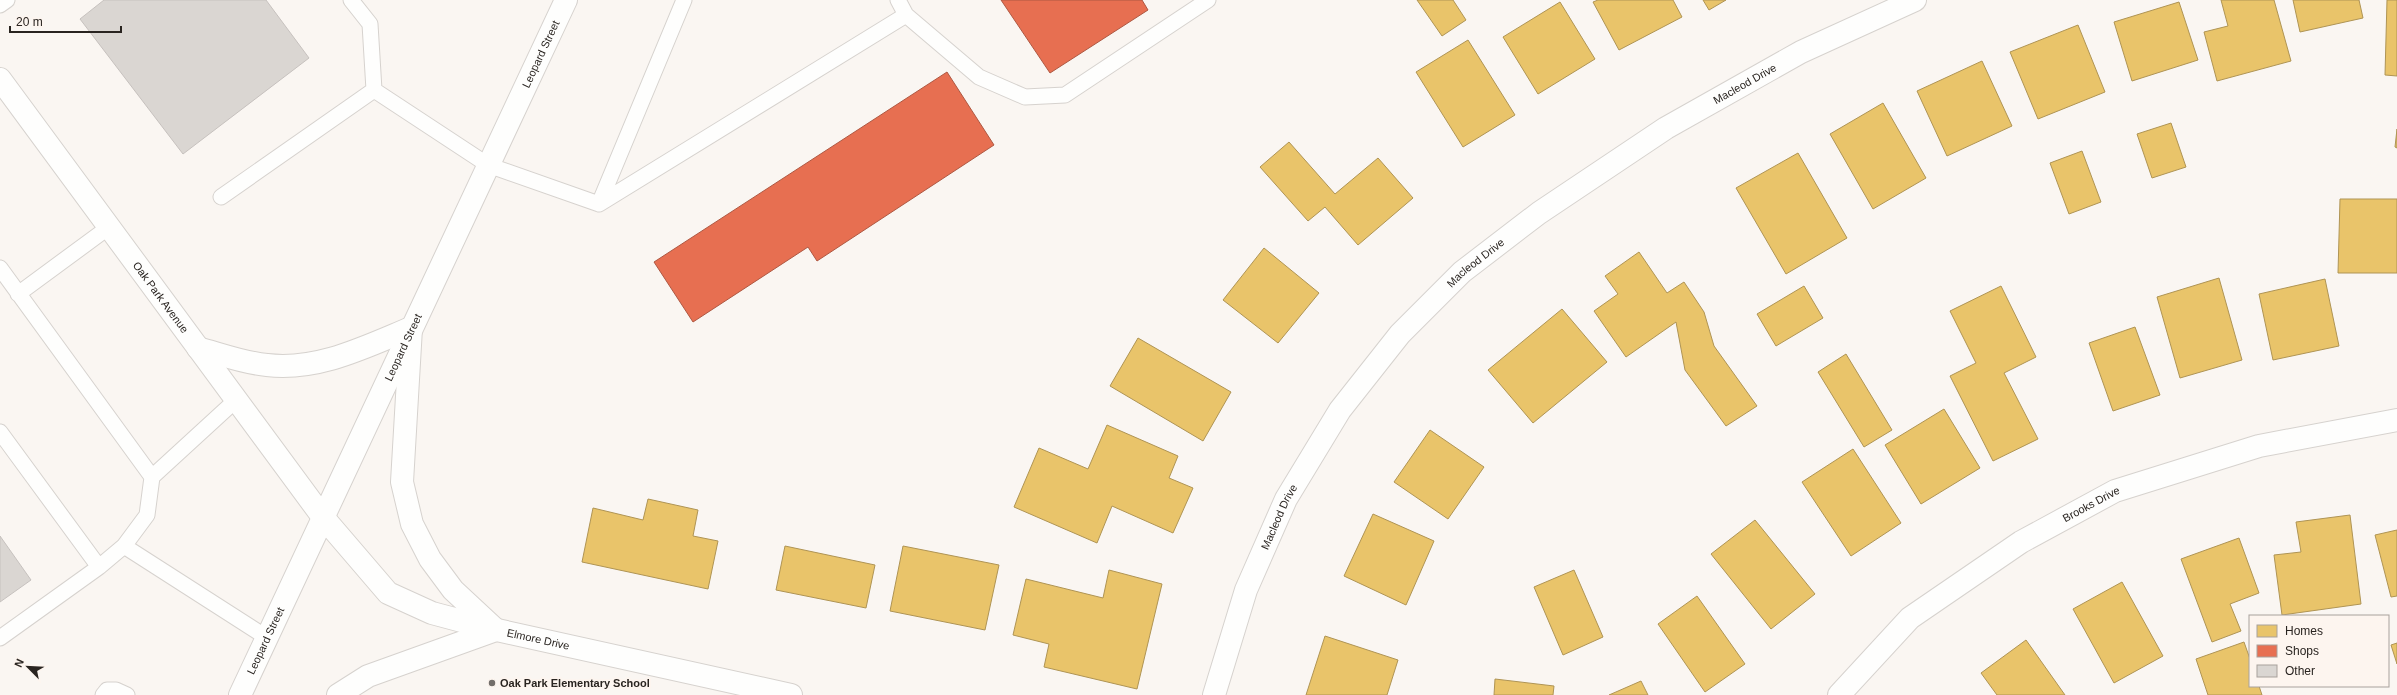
<svg xmlns="http://www.w3.org/2000/svg" width="2397" height="695" font-family="Helvetica,sans-serif">
<style>
.homes{fill:#e9c46a;stroke:#af9454}
.shops{fill:#e76f51;stroke:#ae5842}
.building{fill:#dad6d2;stroke:#c6c1be}
.lines{fill:none;stroke-linecap:round;stroke-linejoin:round}
.service-casing{stroke:#d6d2ce;stroke-width:17}
.minor-casing{stroke:#d6d2ce;stroke-width:24}
.secondary-casing{stroke:#d6d2ce;stroke-width:24}
.service{stroke:#fefefd;stroke-width:15}
.minor{stroke:#fefefd;stroke-width:22}
.secondary{stroke:#fefefd;stroke-width:22}
.poi-dot{fill:#726e6a;stroke:#fdf5ef;stroke-width:1.5}
.labels{text-anchor:middle;dominant-baseline:central;stroke-width:4;stroke-linejoin:round;paint-order:stroke}
.street-label{font-size:11px;fill:#292420;stroke:#fdf5ef}
.poi-label{font-size:11px;font-weight:bold;fill:#292420;stroke:#fdf5ef;text-anchor:start}
</style>
<rect width="100%" height="100%" fill="#faf6f2"/>
<path class="homes" d="M 1417,0 L 1453,0 L 1466,20 L 1442,36 Z
M 1598,0 L 1673,0 L 1682,17 L 1619,50 L 1593,2 Z
M 1703,0 L 1726,0 L 1709,10 Z
M 2221,0 L 2274,0 L 2291,61 L 2217,81 L 2204,32 L 2228,26 Z
M 2293,0 L 2359,0 L 2363,18 L 2300,32 Z
M 2387,0 L 2397,0 L 2397,76 L 2385,75 Z
M 1560,2 L 1595,59 L 1538,94 L 1503,37 Z
M 2179,2 L 2198,60 L 2132,81 L 2114,22 Z
M 2078,25 L 2105,92 L 2038,119 L 2010,52 Z
M 1468,40 L 1515,115 L 1463,147 L 1416,72 Z
M 1982,61 L 2012,126 L 1947,156 L 1917,91 Z
M 1883,103 L 1926,178 L 1873,209 L 1830,134 Z
M 2171,123 L 2186,167 L 2152,178 L 2137,134 Z
M 2397,129 L 2397,148 L 2395,147 Z
M 1289,142 L 1335,194 L 1378,158 L 1413,198 L 1358,245 L 1325,207 L 1308,221 L 1260,167 Z
M 2082,151 L 2101,202 L 2069,214 L 2050,163 Z
M 1798,153 L 1847,238 L 1786,274 L 1736,188 Z
M 2340,199 L 2397,199 L 2397,273 L 2338,273 Z
M 1264,248 L 1319,293 L 1278,343 L 1223,300 Z
M 1639,252 L 1667,293 L 1684,282 L 1704,312 L 1714,346 L 1757,406 L 1726,426 L 1685,370 L 1676,322 L 1626,357 L 1594,311 L 1618,294 L 1605,276 Z
M 2219,278 L 2242,360 L 2180,378 L 2157,297 Z
M 2325,279 L 2339,346 L 2273,360 L 2259,294 Z
M 1804,286 L 1823,318 L 1776,346 L 1757,314 Z
M 2001,286 L 2036,357 L 2004,373 L 2038,439 L 1993,461 L 1950,376 L 1976,363 L 1950,311 Z
M 1562,309 L 1607,362 L 1533,423 L 1488,370 Z
M 2135,327 L 2160,395 L 2113,411 L 2089,343 Z
M 1138,338 L 1231,392 L 1203,441 L 1110,386 Z
M 1846,354 L 1892,430 L 1864,447 L 1818,372 Z
M 1944,409 L 1980,468 L 1921,504 L 1885,445 Z
M 1107,425 L 1178,456 L 1169,478 L 1193,488 L 1173,533 L 1112,506 L 1097,543 L 1014,507 L 1039,448 L 1088,469 Z
M 1430,430 L 1484,467 L 1448,519 L 1394,482 Z
M 1853,449 L 1901,523 L 1851,556 L 1802,482 Z
M 648,499 L 698,510 L 693,536 L 718,541 L 708,589 L 582,562 L 593,508 L 643,520 Z
M 1373,514 L 1434,541 L 1406,605 L 1344,576 Z
M 2350,515 L 2361,604 L 2282,615 L 2274,555 L 2301,552 L 2296,522 Z
M 1755,520 L 1815,594 L 1771,629 L 1711,554 Z
M 2397,530 L 2397,596 L 2391,597 L 2375,535 Z
M 2239,538 L 2259,593 L 2230,604 L 2241,631 L 2212,642 L 2181,559 Z
M 785,546 L 875,565 L 866,608 L 776,590 Z
M 903,546 L 999,565 L 985,630 L 890,611 Z
M 1109,570 L 1162,584 L 1137,689 L 1044,667 L 1049,644 L 1013,635 L 1026,579 L 1103,598 Z
M 1574,570 L 1603,637 L 1563,655 L 1534,587 Z
M 2122,582 L 2163,656 L 2114,683 L 2073,609 Z
M 1697,596 L 1745,664 L 1705,692 L 1658,624 Z
M 1325,636 L 1398,660 L 1387,695 L 1306,695 Z
M 2026,640 L 2065,695 L 1997,695 L 1981,673 Z
M 2244,642 L 2250,659 L 2250,686 L 2259,686 L 2262,695 L 2208,695 L 2196,659 Z
M 2397,643 L 2397,664 L 2391,645 Z
M 1495,679 L 1554,686 L 1553,695 L 1494,695 Z
M 1641,681 L 1648,695 L 1609,695 Z"/>
<path class="shops" d="M 1001,0 L 1142,0 L 1148,10 L 1050,73 Z
M 947,72 L 994,145 L 817,261 L 808,247 L 693,322 L 654,262 Z"/>
<path class="building" d="M 104,0 L 266,0 L 309,58 L 183,154 L 80,19 Z
M 0,536 L 31,580 L 0,602 Z"/>
<g class="lines">
<defs>
<path id="service" d="M 351,0 L 370,24 L 374,90 L 488,165 L 599,204 L 906,15 L 898,0
M 0,5 L 7,0
M 906,15 L 979,77 L 1025,97 L 1065,95 L 1208,0
M 221,197 L 374,90
M 599,204 L 684,0
M 0,268 L 152,477 L 236,400
M 18,294 L 109,227
M 0,432 L 99,567 L 0,638
M 124,546 L 266,637
M 99,567 L 124,546 L 147,515 L 152,477
M 103,695 L 107,690 L 116,690 L 127,695"/>
<g id="minor">
<path id="s1" d="M 0,79 L 322,516 L 388,593 L 432,613 L 488,628 L 791,695"/>
<path id="s2" d="M 1214,695 L 1246,590 L 1286,499 L 1340,410 L 1400,334 L 1462,272 L 1539,213 L 1666,128 L 1801,52 L 1915,0"/>
<path id="s3" d="M 1839,695 L 1910,618 L 2021,542 L 2115,491 L 2259,446 L 2397,420"/>
</g>
<g id="secondary">
<path d="M 198,348 C 220,354 244,363 267,365 C 318,371 365,347 411,328 L 402,482 L 412,524 L 430,559 L 453,590 L 496,630 L 368,676 L 338,695"/>
<path id="s4" d="M 240,695 L 566,0"/>
</g>
</defs>
<use href="#service" class="service-casing"/>
<use href="#minor" class="minor-casing"/>
<use href="#secondary" class="secondary-casing"/>
<use href="#service" class="service"/>
<use href="#minor" class="minor"/>
<use href="#secondary" class="secondary"/>
</g>
<circle class="poi-dot" cx="492" cy="683" r="4"/>
<g class="labels">
<g class="street-label">
<text stroke="none"><textPath href="#s4" startOffset="708">Leopard Street</textPath></text>
<text stroke="none"><textPath href="#s2" startOffset="838">Macleod Drive</textPath></text>
<text stroke="none"><textPath href="#s2" startOffset="514">Macleod Drive</textPath></text>
<text stroke="none"><textPath href="#s1" startOffset="271">Oak Park Avenue</textPath></text>
<text stroke="none"><textPath href="#s4" startOffset="384">Leopard Street</textPath></text>
<text stroke="none"><textPath href="#s3" startOffset="319">Brooks Drive</textPath></text>
<text stroke="none"><textPath href="#s2" startOffset="190">Macleod Drive</textPath></text>
<text stroke="none"><textPath href="#s1" startOffset="802">Elmore Drive</textPath></text>
<text stroke="none"><textPath href="#s4" startOffset="60">Leopard Street</textPath></text>
</g>
<g class="poi-label">
<text x="500" y="683">Oak Park Elementary School</text>
</g>
</g>
<rect x="2249" y="615" width="140" height="72" fill="#fdf5ef" stroke="#a8a19c"/>
<rect x="2257" y="625" width="20" height="12" fill="#e9c46a" stroke="#a8a19c"/>
<text x="2285" y="635" font-size="12" fill="#292420">Homes</text>
<rect x="2257" y="645" width="20" height="12" fill="#e76f51" stroke="#a8a19c"/>
<text x="2285" y="655" font-size="12" fill="#292420">Shops</text>
<rect x="2257" y="665" width="20" height="12" fill="#dad6d2" stroke="#a8a19c"/>
<text x="2285" y="675" font-size="12" fill="#292420">Other</text>
<g transform="translate(28 667) rotate(294)" stroke="#fdf5ef" stroke-width="3" paint-order="stroke">
<path d="M0-3L7 15L0 10L-7 15Z" fill="#292420"/>
<text y="-6" font-size="11" font-weight="bold" text-anchor="middle" fill="#292420">N</text>
</g>
<path d="M10 26v6h111v-6" fill="none" stroke="#292420" stroke-width="2"/>
<text x="16" y="26" font-size="12" fill="#292420" stroke="#fdf5ef" stroke-width="3" paint-order="stroke">20 m</text>
</svg>
